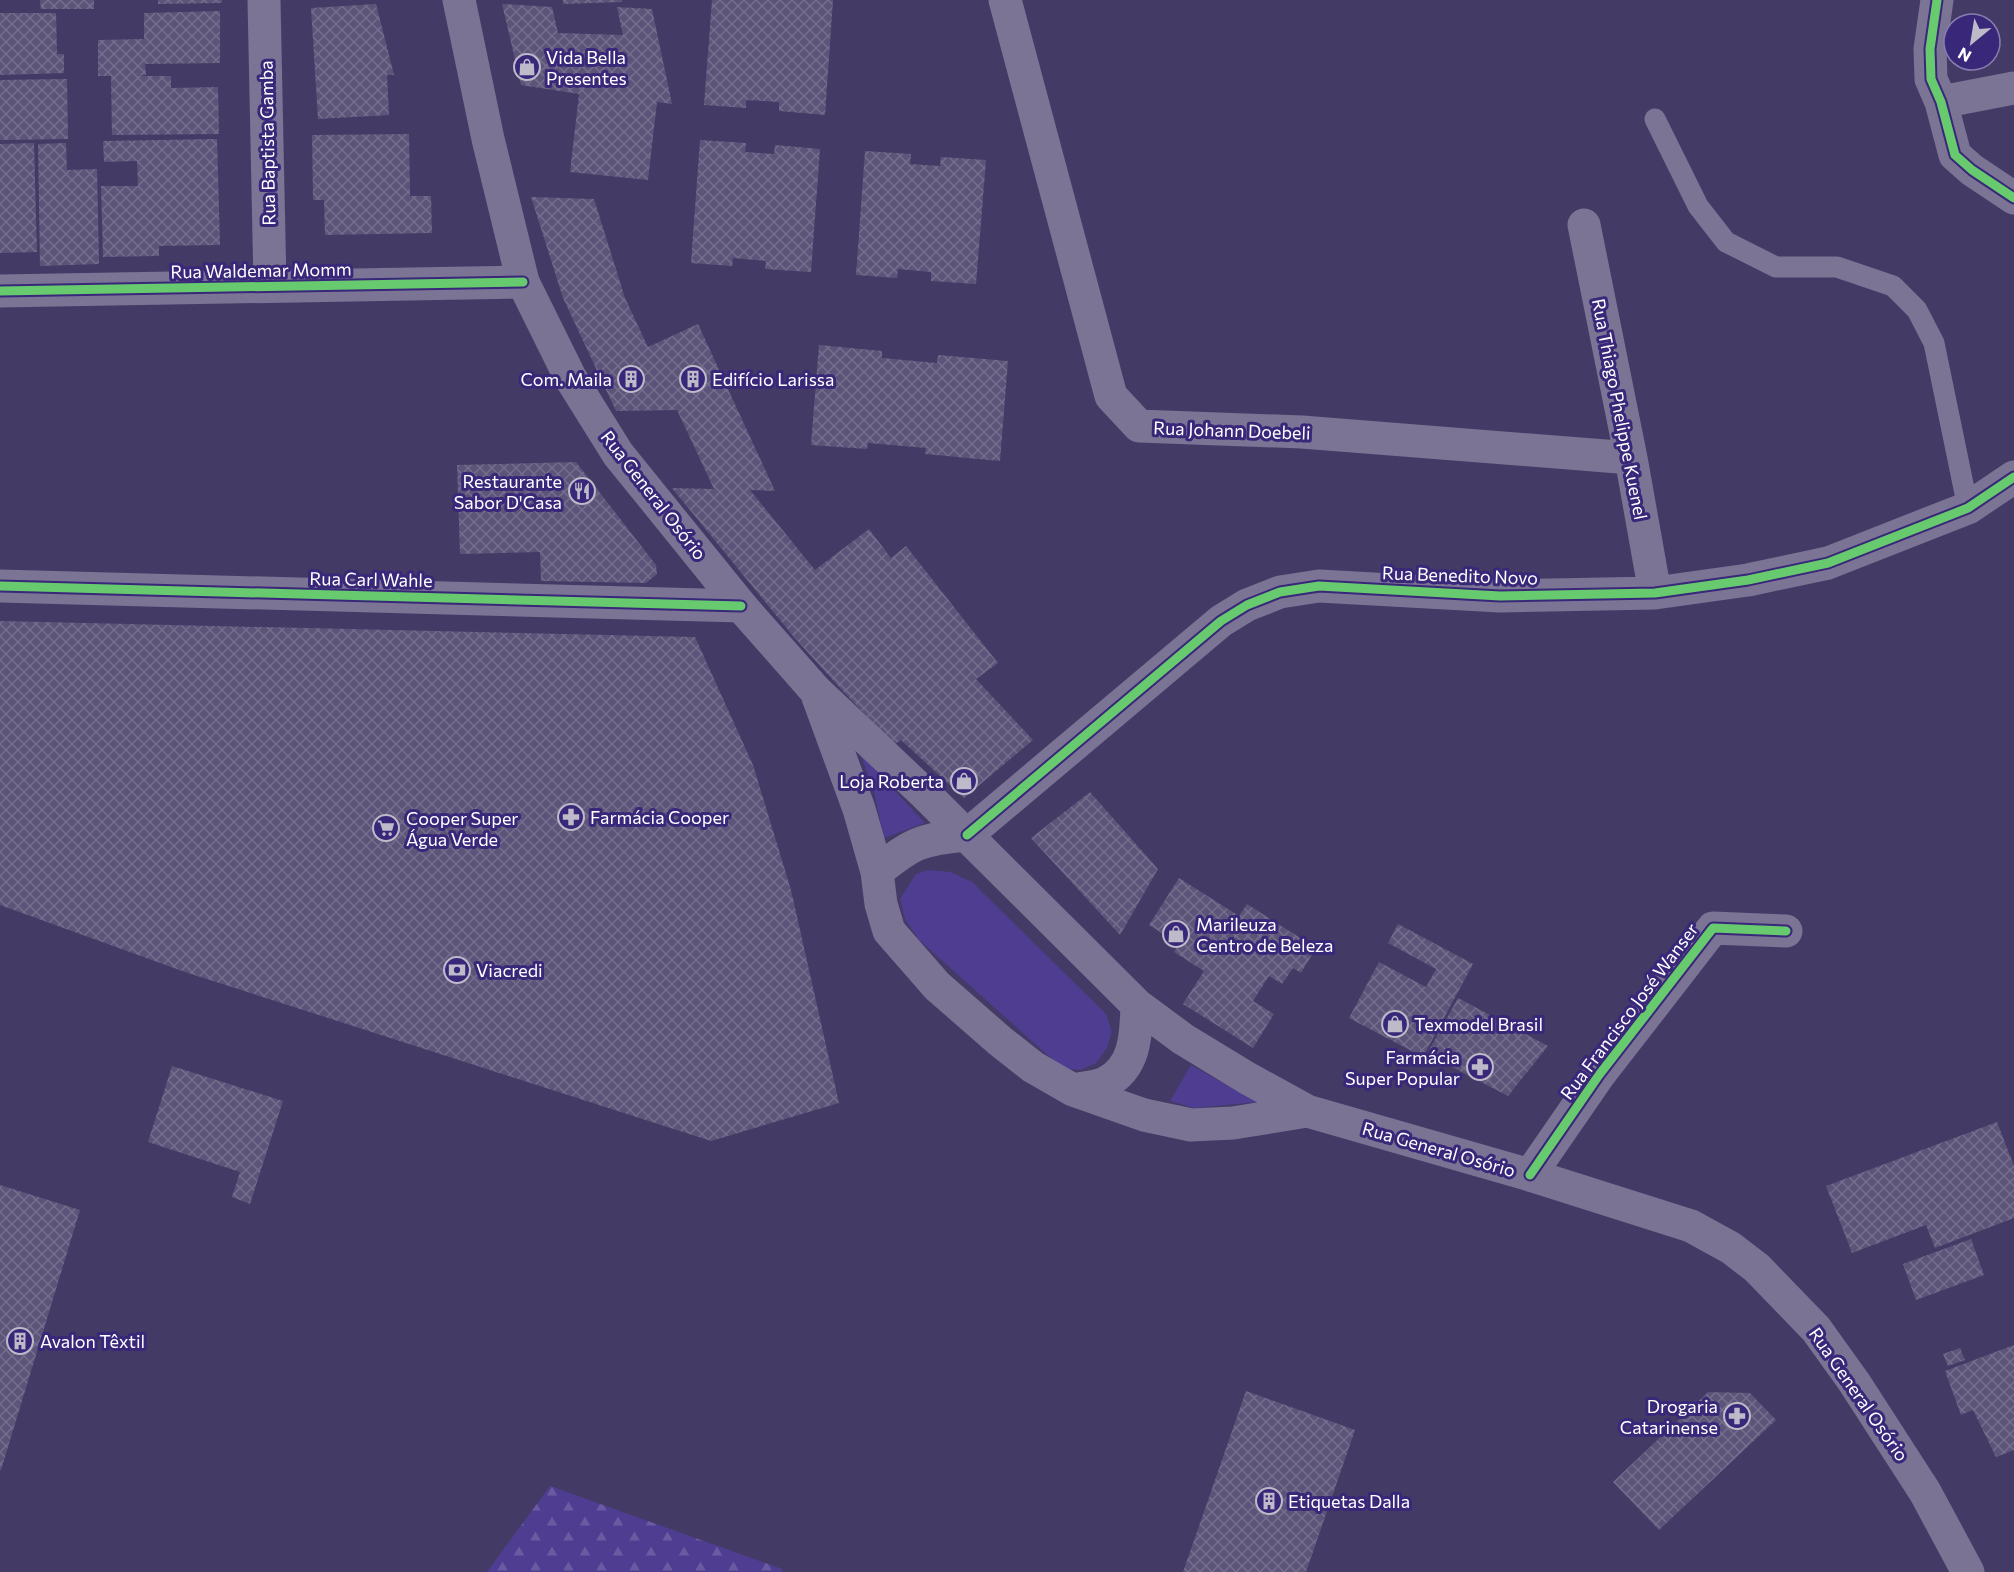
<svg xmlns="http://www.w3.org/2000/svg" width="2014" height="1572" font-family="Commissioner,sans-serif">
<style>
.green{fill:#4e3d91}
.forest{fill:url(#forest-firs)}
.building{fill:url(#building-cross-hatch)}
.lines{fill:none;stroke-linecap:round;stroke-linejoin:round}
.lane{stroke:#7b7495;stroke-width:21}
.street{stroke:#7b7495;stroke-width:33}
.primary{stroke:#7a7394;stroke-width:33}
.cycleway-casing{stroke:#392779;stroke-width:13}
.cycleway{stroke:#67ca6e;stroke-width:9}
.labels{text-anchor:middle;dominant-baseline:central;stroke-width:6;stroke-linejoin:round;paint-order:stroke}
.poi-label{font-size:18px;fill:#fff;stroke:#392779;text-anchor:start}
.street-label{font-size:18px;fill:#fff;stroke:#392779}
</style>
<defs>
<pattern id="forest-firs" width="22" height="20" patternUnits="userSpaceOnUse" patternTransform="scale(1.5)"><rect width="22" height="20" fill="#4e3d91"/><path d="M5 1l3.5 6h-7zM16 11l3.5 6h-7z" fill="#695aa2"/></pattern>
<pattern id="building-cross-hatch" width="8" height="8" patternUnits="userSpaceOnUse" patternTransform="scale(1.5)"><rect width="8" height="8" fill="#5d5479"/><path d="M0 0l8 8M0 8l8-8" fill="none" stroke="#756e8d"/></pattern>
</defs>
<rect width="100%" height="100%" fill="#443a66"/>
<path class="green" d="M 861,755 L 925,823 L 884,838 L 874,792 Z
M 928,870 L 951,872 L 972,882 L 1106,1014 L 1112,1032 L 1107,1048 L 1096,1063 L 1080,1070 L 1062,1068 L 919,940 L 905,919 L 900,899 L 916,874 Z
M 1191,1065 L 1257,1102 L 1194,1108 L 1170,1101 Z"/>
<path class="forest" d="M 550,1486 L 782,1569 L 782,1572 L 487,1572 Z"/>
<path class="building" d="M 40,0 L 94,0 L 94,9 L 41,9 Z
M 158,0 L 222,0 L 222,3 L 158,4 Z
M 563,0 L 622,0 L 622,2 L 563,4 Z
M 712,0 L 833,0 L 825,115 L 779,111 L 779,102 L 746,100 L 746,108 L 704,105 Z
M 376,4 L 394,75 L 387,75 L 389,115 L 318,119 L 311,8 Z
M 502,4 L 552,7 L 558,33 L 623,35 L 617,7 L 652,9 L 672,104 L 657,102 L 648,180 L 570,172 L 579,94 L 521,85 Z
M 220,11 L 220,63 L 145,64 L 146,75 L 137,76 L 171,76 L 171,88 L 218,87 L 219,134 L 112,135 L 111,76 L 98,76 L 98,40 L 144,39 L 144,13 Z
M 0,13 L 56,13 L 57,54 L 64,54 L 64,73 L 0,75 Z
M 67,79 L 68,139 L 0,140 L 0,80 Z
M 409,134 L 410,196 L 431,196 L 432,233 L 325,235 L 324,200 L 313,200 L 312,135 Z
M 217,139 L 220,245 L 159,246 L 159,256 L 103,257 L 101,186 L 138,186 L 137,161 L 104,162 L 103,141 Z
M 700,140 L 746,143 L 745,152 L 774,154 L 775,145 L 820,149 L 811,272 L 765,269 L 766,261 L 733,258 L 732,266 L 691,263 Z
M 34,143 L 37,252 L 0,253 L 0,144 Z
M 66,143 L 67,170 L 97,169 L 99,264 L 40,266 L 38,144 Z
M 865,151 L 911,154 L 910,164 L 940,166 L 941,157 L 986,160 L 976,284 L 931,281 L 931,272 L 898,269 L 897,278 L 856,275 Z
M 531,197 L 594,199 L 625,298 L 648,347 L 698,324 L 775,491 L 750,490 L 815,570 L 869,529 L 891,558 L 906,546 L 998,663 L 976,679 L 1033,740 L 964,798 L 901,740 L 894,745 L 841,689 L 793,636 L 672,488 L 714,489 L 677,410 L 616,411 L 563,298 Z
M 819,345 L 882,351 L 882,358 L 937,363 L 938,355 L 1008,361 L 1000,461 L 925,454 L 926,448 L 868,443 L 867,449 L 811,445 Z
M 576,462 L 656,565 L 657,574 L 646,583 L 541,581 L 540,552 L 460,554 L 457,465 Z
M 0,621 L 695,637 L 753,765 L 791,890 L 839,1103 L 711,1141 L 185,972 L 0,905 Z
M 1090,792 L 1158,869 L 1120,935 L 1031,838 Z
M 1179,878 L 1239,916 L 1247,904 L 1316,948 L 1301,973 L 1293,968 L 1282,984 L 1269,976 L 1253,1001 L 1274,1014 L 1253,1048 L 1183,1004 L 1204,971 L 1174,952 L 1179,944 L 1149,925 Z
M 1398,924 L 1473,964 L 1423,1057 L 1349,1018 L 1379,962 L 1426,987 L 1436,969 L 1388,943 Z
M 1458,998 L 1548,1046 L 1508,1096 L 1427,1054 Z
M 172,1066 L 283,1101 L 250,1204 L 232,1197 L 240,1172 L 148,1142 Z
M 1997,1122 L 2014,1166 L 2014,1218 L 1935,1248 L 1926,1225 L 1852,1253 L 1826,1186 Z
M 0,1185 L 80,1210 L 1,1470 L 0,1470 Z
M 1971,1239 L 1984,1275 L 1916,1300 L 1903,1264 Z
M 2014,1345 L 2014,1450 L 1996,1457 L 1973,1410 L 1961,1415 L 1945,1371 Z
M 1960,1348 L 1965,1360 L 1948,1366 L 1943,1354 Z
M 1246,1391 L 1355,1430 L 1306,1572 L 1183,1572 Z
M 1708,1392 L 1750,1393 L 1776,1420 L 1659,1530 L 1613,1482 Z"/>
<g class="lines">
<path class="lane" d="M 1655,119 L 1698,206 L 1726,242 L 1776,267 L 1837,267 L 1893,286 L 1917,310 L 1934,343 L 1968,508"/>
<path class="street" d="M 264,0 L 270,286
M 1005,0 L 1111,396 L 1139,426 L 1302,432 L 1631,458
M 1937,0 L 1930,49 L 1931,79 L 1941,102 L 1955,155 L 1972,170 L 2014,198
M 1941,102 L 2014,88
M 1584,225 L 1631,458 L 1655,593
M 0,291 L 523,282
M 0,586 L 741,606
M 967,835 L 1221,621 L 1247,605 L 1280,592 L 1319,586 L 1500,596 L 1655,593 L 1748,580 L 1828,563 L 1968,508 L 2014,477
M 1530,1175 L 1599,1075 L 1713,928 L 1786,931"/>
<path class="primary" d="M 459,0 L 488,139 L 523,282 L 570,377 L 618,454 L 741,606 L 815,690 L 925,794 L 1137,1005 L 1183,1039 L 1247,1078 L 1307,1111 L 1530,1175 L 1691,1226 L 1731,1248 L 1757,1268 L 1816,1329 L 1854,1382 L 1925,1492 L 1968,1572
M 818,697 L 859,809 L 877,872 L 881,904 L 889,931 L 937,986 L 1000,1041 L 1033,1067 L 1073,1090 L 1144,1115 L 1191,1125 L 1233,1123 L 1307,1111
M 877,872 C 912,843 921,839 967,835
M 1073,1090 C 1083,1088 1096,1087 1105,1083 C 1136,1068 1136,1034 1137,1005"/>
<defs>
<path id="cycleway" d="M 1937,0 L 1930,49 L 1931,79 L 1941,102 L 1955,155 L 1972,170 L 2014,198
M 0,291 L 523,282
M 0,586 L 741,606
M 967,835 L 1221,621 L 1247,605 L 1280,592 L 1319,586 L 1500,596 L 1655,593 L 1748,580 L 1828,563 L 1968,508 L 2014,477
M 1530,1175 L 1599,1075 L 1713,928 L 1786,931"/>
</defs>
<use href="#cycleway" class="cycleway-casing"/>
<use href="#cycleway" class="cycleway"/>
</g>
<defs>
<symbol id="shop-ring" viewBox="-11 -11 22 22"><circle r="9.5" fill="#392779" stroke="#bebac9" stroke-width="1.5"/><path d="M-5-2.5h2.3a2.7 3.5 0 0 1 5.4 0H5L5.5 6h-11ZM-1.5-2.5h3a1.5 2.3 0 0 0-3 0Z" fill="#bebac9"/></symbol>
<symbol id="building-ring" viewBox="-11 -11 22 22"><circle r="9.5" fill="#392779" stroke="#bebac9" stroke-width="1.5"/><path d="M-4-6H4V6H1V3H-1V6H-4ZM-2.5-4.3h1.7v1.8h-1.7ZM.8-4.3h1.7v1.8H.8ZM-2.5-1h1.7V.8h-1.7ZM.8-1h1.7V.8H.8Z" fill="#bebac9"/></symbol>
<symbol id="restaurant-ring" viewBox="-11 -11 22 22"><circle r="9.5" fill="#392779" stroke="#bebac9" stroke-width="1.5"/><path d="M-5-6h1v4h1v-4h1v4h1v-4h1v5L-1.5 .5V6h-2V.5L-5-1ZM5-6V6H3V1.5H1.5Q1.5-4 5-6Z" fill="#bebac9"/></symbol>
<symbol id="pharmacy-ring" viewBox="-11 -11 22 22"><circle r="9.5" fill="#392779" stroke="#bebac9" stroke-width="1.5"/><path d="M-2-6h4v4h4v4h-4v4h-4v-4h-4v-4h4Z" fill="#bebac9"/></symbol>
<symbol id="supermarket-ring" viewBox="-11 -11 22 22"><circle r="9.5" fill="#392779" stroke="#bebac9" stroke-width="1.5"/><path d="M-6-5.5h2.5l.6 2H6L4.5 2H-2.5L-4.4-4H-6ZM-1.5 3.2a1.3 1.3 0 1 0 .1 0ZM3 3.2a1.3 1.3 0 1 0 .1 0Z" fill="#bebac9"/></symbol>
<symbol id="bank-ring" viewBox="-11 -11 22 22"><circle r="9.5" fill="#392779" stroke="#bebac9" stroke-width="1.5"/><path d="M-6-4H6V4H-6ZM0-2.3a2.3 2.3 0 1 0 0 4.6a2.3 2.3 0 1 0 0-4.6Z" fill="#bebac9"/></symbol>
</defs>
<g fill-rule="evenodd">
<use href="#shop-ring" x="512" y="52" width="30" height="30"/>
<use href="#building-ring" x="616" y="364" width="30" height="30"/>
<use href="#building-ring" x="678" y="364" width="30" height="30"/>
<use href="#restaurant-ring" x="567" y="476" width="30" height="30"/>
<use href="#shop-ring" x="949" y="766" width="30" height="30"/>
<use href="#pharmacy-ring" x="556" y="802" width="30" height="30"/>
<use href="#supermarket-ring" x="371" y="813" width="30" height="30"/>
<use href="#shop-ring" x="1161" y="919" width="30" height="30"/>
<use href="#bank-ring" x="442" y="955" width="30" height="30"/>
<use href="#shop-ring" x="1380" y="1009" width="30" height="30"/>
<use href="#pharmacy-ring" x="1465" y="1052" width="30" height="30"/>
<use href="#building-ring" x="5" y="1326" width="30" height="30"/>
<use href="#pharmacy-ring" x="1722" y="1401" width="30" height="30"/>
<use href="#building-ring" x="1254" y="1486" width="30" height="30"/>
</g>
<g class="labels">
<g class="poi-label">
<text x="546" y="57">Vida Bella<tspan x="546" dy="21">Presentes</tspan></text>
<text x="612" y="379" text-anchor="end">Com. Maila</text>
<text x="712" y="379">Edifício Larissa</text>
<text x="562" y="481" text-anchor="end">Restaurante<tspan x="562" dy="21">Sabor D'Casa</tspan></text>
<text x="944" y="781" text-anchor="end">Loja Roberta</text>
<text x="590" y="817">Farmácia Cooper</text>
<text x="406" y="818">Cooper Super<tspan x="406" dy="21">Água Verde</tspan></text>
<text x="1196" y="924">Marileuza<tspan x="1196" dy="21">Centro de Beleza</tspan></text>
<text x="476" y="970">Viacredi</text>
<text x="1414" y="1024">Texmodel Brasil</text>
<text x="1460" y="1057" text-anchor="end">Farmácia<tspan x="1460" dy="21">Super Popular</tspan></text>
<text x="40" y="1341">Avalon Têxtil</text>
<text x="1718" y="1406" text-anchor="end">Drogaria<tspan x="1718" dy="21">Catarinense</tspan></text>
<text x="1288" y="1501">Etiquetas Dalla</text>
</g>
<g class="street-label">
<text transform="translate(267 143) rotate(-91)">Rua Baptista Gamba</text>
<text transform="translate(261 270) rotate(-1)">Rua Waldemar Momm</text>
<text transform="translate(1620 409) rotate(79)">Rua Thiago Phelippe Kuenel</text>
<text transform="translate(1232 430) rotate(2)">Rua Johann Doebeli</text>
<text transform="translate(654 495) rotate(52)">Rua General Osório</text>
<text transform="translate(1460 575) rotate(2)">Rua Benedito Novo</text>
<text transform="translate(371 579) rotate(1)">Rua Carl Wahle</text>
<text transform="translate(1629 1011) rotate(-53)">Rua Francisco José Wanser</text>
<text transform="translate(1439 1149) rotate(16)">Rua General Osório</text>
<text transform="translate(1859 1394) rotate(55)">Rua General Osório</text>
</g>
</g>
<g transform="translate(1972 42) rotate(210)"><circle r="28" fill="#392779" stroke="#887daf" stroke-width="1.5"/>
<path d="M0-4.5L10 22L0 15L-10 22Z" fill="#bebac9"/>
<text y="-9" font-size="16" font-weight="bold" text-anchor="middle" fill="#ffffff">N</text>
</g>
</svg>
